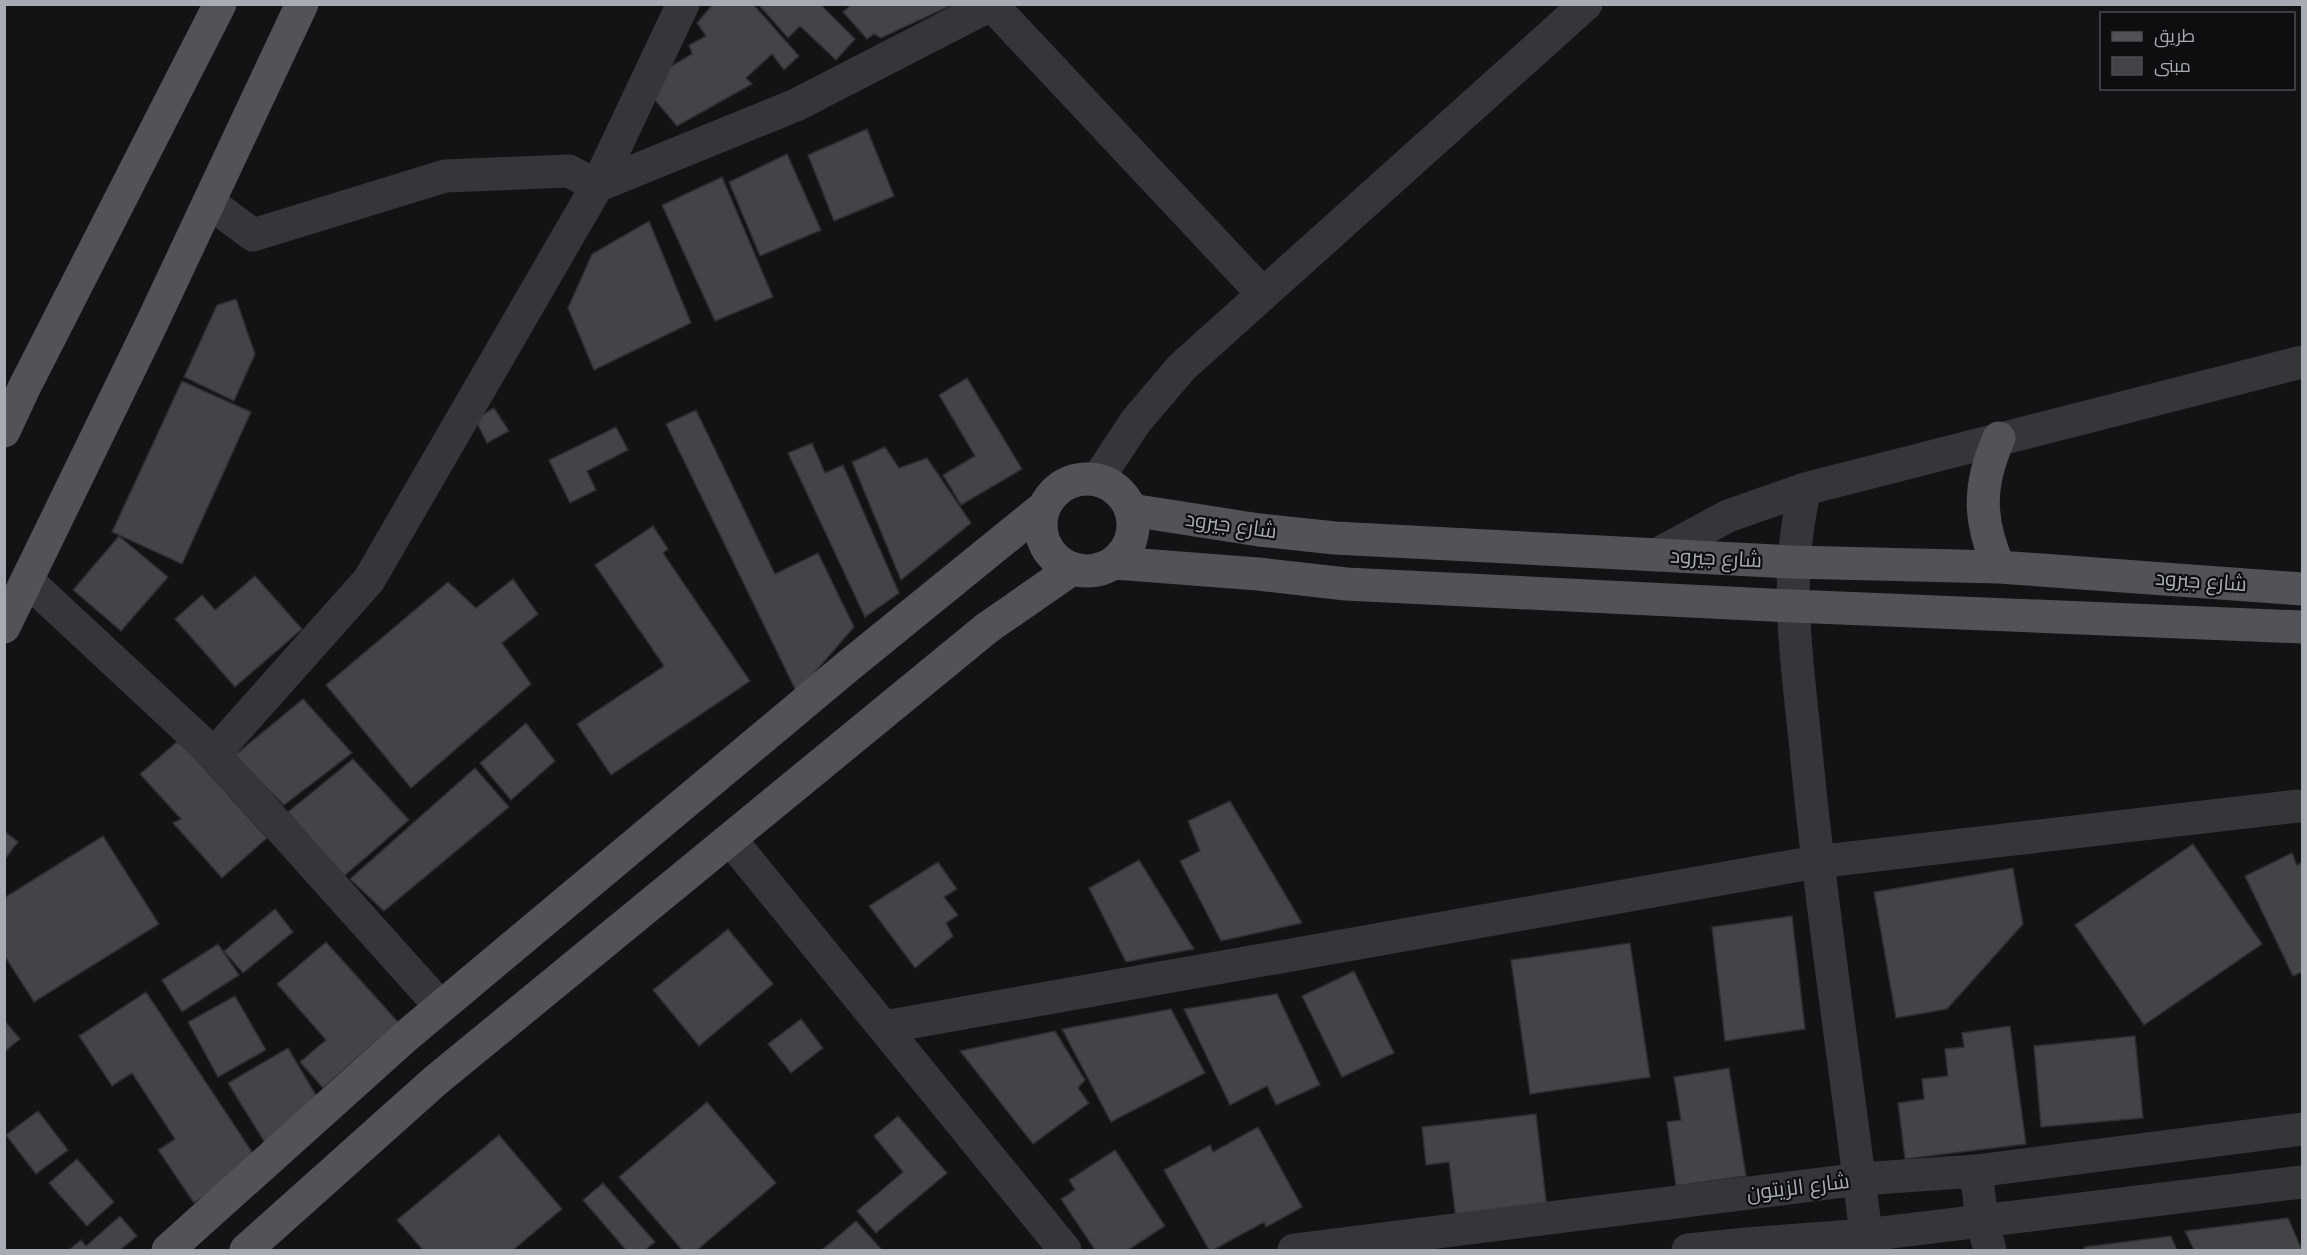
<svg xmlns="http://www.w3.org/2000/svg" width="2307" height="1255" font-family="'DM Sans',Cairo,sans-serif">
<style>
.building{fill:#424448;stroke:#2e2e31;stroke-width:1.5}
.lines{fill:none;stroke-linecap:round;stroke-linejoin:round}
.minor{stroke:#353639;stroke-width:33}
.primary{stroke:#515358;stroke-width:33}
.labels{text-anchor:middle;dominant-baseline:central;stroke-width:4.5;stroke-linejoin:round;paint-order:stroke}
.street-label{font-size:21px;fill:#a6abb4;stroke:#0e0e10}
</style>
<rect width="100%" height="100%" fill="#131315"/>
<path class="building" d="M 713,4 L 753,4 L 799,56 L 784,70 L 772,54 L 746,78 L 752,84 L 677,126 L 654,99 L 670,67 L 692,54 L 689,45 L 706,36 L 697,23 Z
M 758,4 L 820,4 L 855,39 L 836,60 L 800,26 L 788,38 Z
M 852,4 L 954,4 L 881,38 L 874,34 L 867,39 L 843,12 Z
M 867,129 L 894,196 L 834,221 L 808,155 Z
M 787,154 L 821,230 L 760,256 L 729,182 Z
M 722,177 L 773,297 L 715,321 L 662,205 Z
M 649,221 L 691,323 L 594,370 L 568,308 L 592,254 Z
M 236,299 L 255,354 L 234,401 L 184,377 L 217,305 Z
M 967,378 L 1022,469 L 961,505 L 943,475 L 975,456 L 939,395 Z
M 182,381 L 251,412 L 182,564 L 112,532 Z
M 494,408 L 509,431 L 487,443 L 475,419 Z
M 696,410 L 775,574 L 818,553 L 854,627 L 797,693 L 666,424 Z
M 616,427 L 628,450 L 587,471 L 596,490 L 570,503 L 549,460 Z
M 812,443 L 825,473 L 843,465 L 899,593 L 865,617 L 788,453 Z
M 885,447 L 899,468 L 927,458 L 971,523 L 901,580 L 852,462 Z
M 653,526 L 668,549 L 663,553 L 750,681 L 611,775 L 577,724 L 664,666 L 595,565 Z
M 119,536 L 168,577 L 121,631 L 73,590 Z
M 255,576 L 302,629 L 235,687 L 175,619 L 202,595 L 215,610 Z
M 513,579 L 538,614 L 502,643 L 531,684 L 411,788 L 326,685 L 448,582 L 476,608 Z
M 303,699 L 352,753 L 284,805 L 234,756 Z
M 526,723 L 555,761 L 511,800 L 480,763 Z
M 179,740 L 267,838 L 222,878 L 173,823 L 181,819 L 140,774 Z
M 353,759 L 409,820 L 343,877 L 288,812 Z
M 475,768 L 509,807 L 384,911 L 350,879 Z
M 1230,801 L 1302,923 L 1221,941 L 1180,861 L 1200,851 L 1188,821 Z
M 4,831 L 18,842 L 4,860 Z
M 103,836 L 159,924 L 34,1002 L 4,955 L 4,898 Z
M 2193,844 L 2262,944 L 2144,1025 L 2075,925 Z
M 2292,853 L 2297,865 L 2302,862 L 2302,972 L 2293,976 L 2245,876 Z
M 1139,860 L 1194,949 L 1126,962 L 1089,888 Z
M 938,862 L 957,889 L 944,897 L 958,915 L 946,923 L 953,936 L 915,968 L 869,906 Z
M 2013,868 L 2023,924 L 1947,1009 L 1896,1018 L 1874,892 Z
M 275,909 L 293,932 L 243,973 L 224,951 Z
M 1792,916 L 1805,1029 L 1725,1041 L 1712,927 Z
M 728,929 L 773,984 L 699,1046 L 653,990 Z
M 326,942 L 398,1022 L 323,1088 L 300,1062 L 326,1040 L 277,984 Z
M 1630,943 L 1650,1077 L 1530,1094 L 1511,960 Z
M 218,944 L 239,975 L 182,1012 L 162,980 Z
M 1354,971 L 1394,1053 L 1342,1077 L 1302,996 Z
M 146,992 L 258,1161 L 194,1203 L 158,1150 L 175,1139 L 132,1073 L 112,1086 L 79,1036 Z
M 1277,994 L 1320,1085 L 1276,1105 L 1267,1086 L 1230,1105 L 1184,1009 Z
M 235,996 L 266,1050 L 218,1077 L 188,1022 Z
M 1171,1009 L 1205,1073 L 1111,1122 L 1062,1029 Z
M 801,1019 L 823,1048 L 791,1073 L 768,1044 Z
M 4,1020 L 20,1039 L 4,1052 Z
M 2010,1026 L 2026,1144 L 1905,1159 L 1898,1103 L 1924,1099 L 1922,1079 L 1948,1076 L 1945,1049 L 1964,1047 L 1962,1033 Z
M 1055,1031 L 1085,1080 L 1078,1088 L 1089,1103 L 1033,1144 L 960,1051 Z
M 2135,1036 L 2143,1118 L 2041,1127 L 2034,1046 Z
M 288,1048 L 317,1097 L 267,1146 L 228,1083 Z
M 1729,1068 L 1746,1176 L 1676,1186 L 1667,1122 L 1681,1120 L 1674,1077 Z
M 707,1102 L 776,1183 L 697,1250 L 682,1250 L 619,1177 Z
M 38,1111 L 68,1150 L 36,1174 L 6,1135 Z
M 1536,1114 L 1547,1209 L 1456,1220 L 1449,1162 L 1426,1165 L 1422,1127 Z
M 898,1116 L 947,1173 L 876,1233 L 857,1211 L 903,1172 L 874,1136 Z
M 1258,1127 L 1302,1207 L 1266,1227 L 1264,1222 L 1213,1250 L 1209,1250 L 1164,1170 L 1210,1145 L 1213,1152 Z
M 499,1135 L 562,1209 L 513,1250 L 423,1250 L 397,1220 Z
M 1115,1150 L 1165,1226 L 1128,1250 L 1095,1250 L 1061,1199 L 1075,1190 L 1069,1180 Z
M 77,1159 L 114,1202 L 87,1226 L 49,1183 Z
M 603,1183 L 655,1242 L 645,1250 L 626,1250 L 583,1200 Z
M 120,1216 L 137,1236 L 120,1250 L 69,1250 L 81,1240 L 86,1246 Z
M 2288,1218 L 2302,1250 L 2194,1250 L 2185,1231 Z
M 856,1221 L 882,1250 L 822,1250 Z
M 2171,1236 L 2177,1250 L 2083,1250 L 2085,1247 Z"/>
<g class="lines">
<path class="minor" d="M 991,4 L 1263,294
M 597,186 L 796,105 L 992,4
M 209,202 L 253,235 L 445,176 L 569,171 L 597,186
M 1097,480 L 1136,421 L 1182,367 L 1586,4
M 1805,489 C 1783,579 1797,659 1806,750 C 1821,912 1847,1073 1866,1235
M 1656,555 L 1728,516 L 1805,489 L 2302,362
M 27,580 L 214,754 L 441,1007
M 214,754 L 369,580 L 597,186 L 683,4
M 731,840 L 1065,1250
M 884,1027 L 1816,862 L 2298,806
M 1976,1171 L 1982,1220 L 1990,1250
M 1294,1250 L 1860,1179 L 1976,1171 L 2302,1129
M 1688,1250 L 1747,1244 L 1866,1235 L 2302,1182"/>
<path class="primary" d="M 4,431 L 24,388 L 220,4
M1041 525a46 46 0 1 1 92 0a46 46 0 1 1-92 0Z
M 1131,510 L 1259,530 L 1335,538 L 1792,562 L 1999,567 L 2302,589
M 1115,563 L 1258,574 L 1346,584 L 1792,606 L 2302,627
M 1999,567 C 1978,520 1978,485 1999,438
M 4,627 L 152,323 L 302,4
M 168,1250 L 405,1037 L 847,667 L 1044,507
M 246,1250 L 435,1081 L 987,628 L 1072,569"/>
</g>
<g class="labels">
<g class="street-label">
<text transform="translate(1231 525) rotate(8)">شارع جيرود</text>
<text transform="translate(1716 558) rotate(3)">شارع جيرود</text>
<text transform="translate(2201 581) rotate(4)">شارع جيرود</text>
<text transform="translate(1798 1187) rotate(-7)">شارع الزيتون</text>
</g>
</g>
<rect width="2307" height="1255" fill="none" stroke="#a6abb4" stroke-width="12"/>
<rect x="2100" y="12" width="195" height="78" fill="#0e0e10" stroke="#4b4d52" stroke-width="1.5"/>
<rect x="2112" y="32" width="30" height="9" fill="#515358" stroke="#4b4d52" stroke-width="1.5"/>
<text x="2154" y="42" font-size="18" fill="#a6abb4">طريق</text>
<rect x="2112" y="57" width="30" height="18" fill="#424448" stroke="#4b4d52" stroke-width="1.5"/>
<text x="2154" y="72" font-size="18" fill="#a6abb4">مبنى</text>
</svg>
